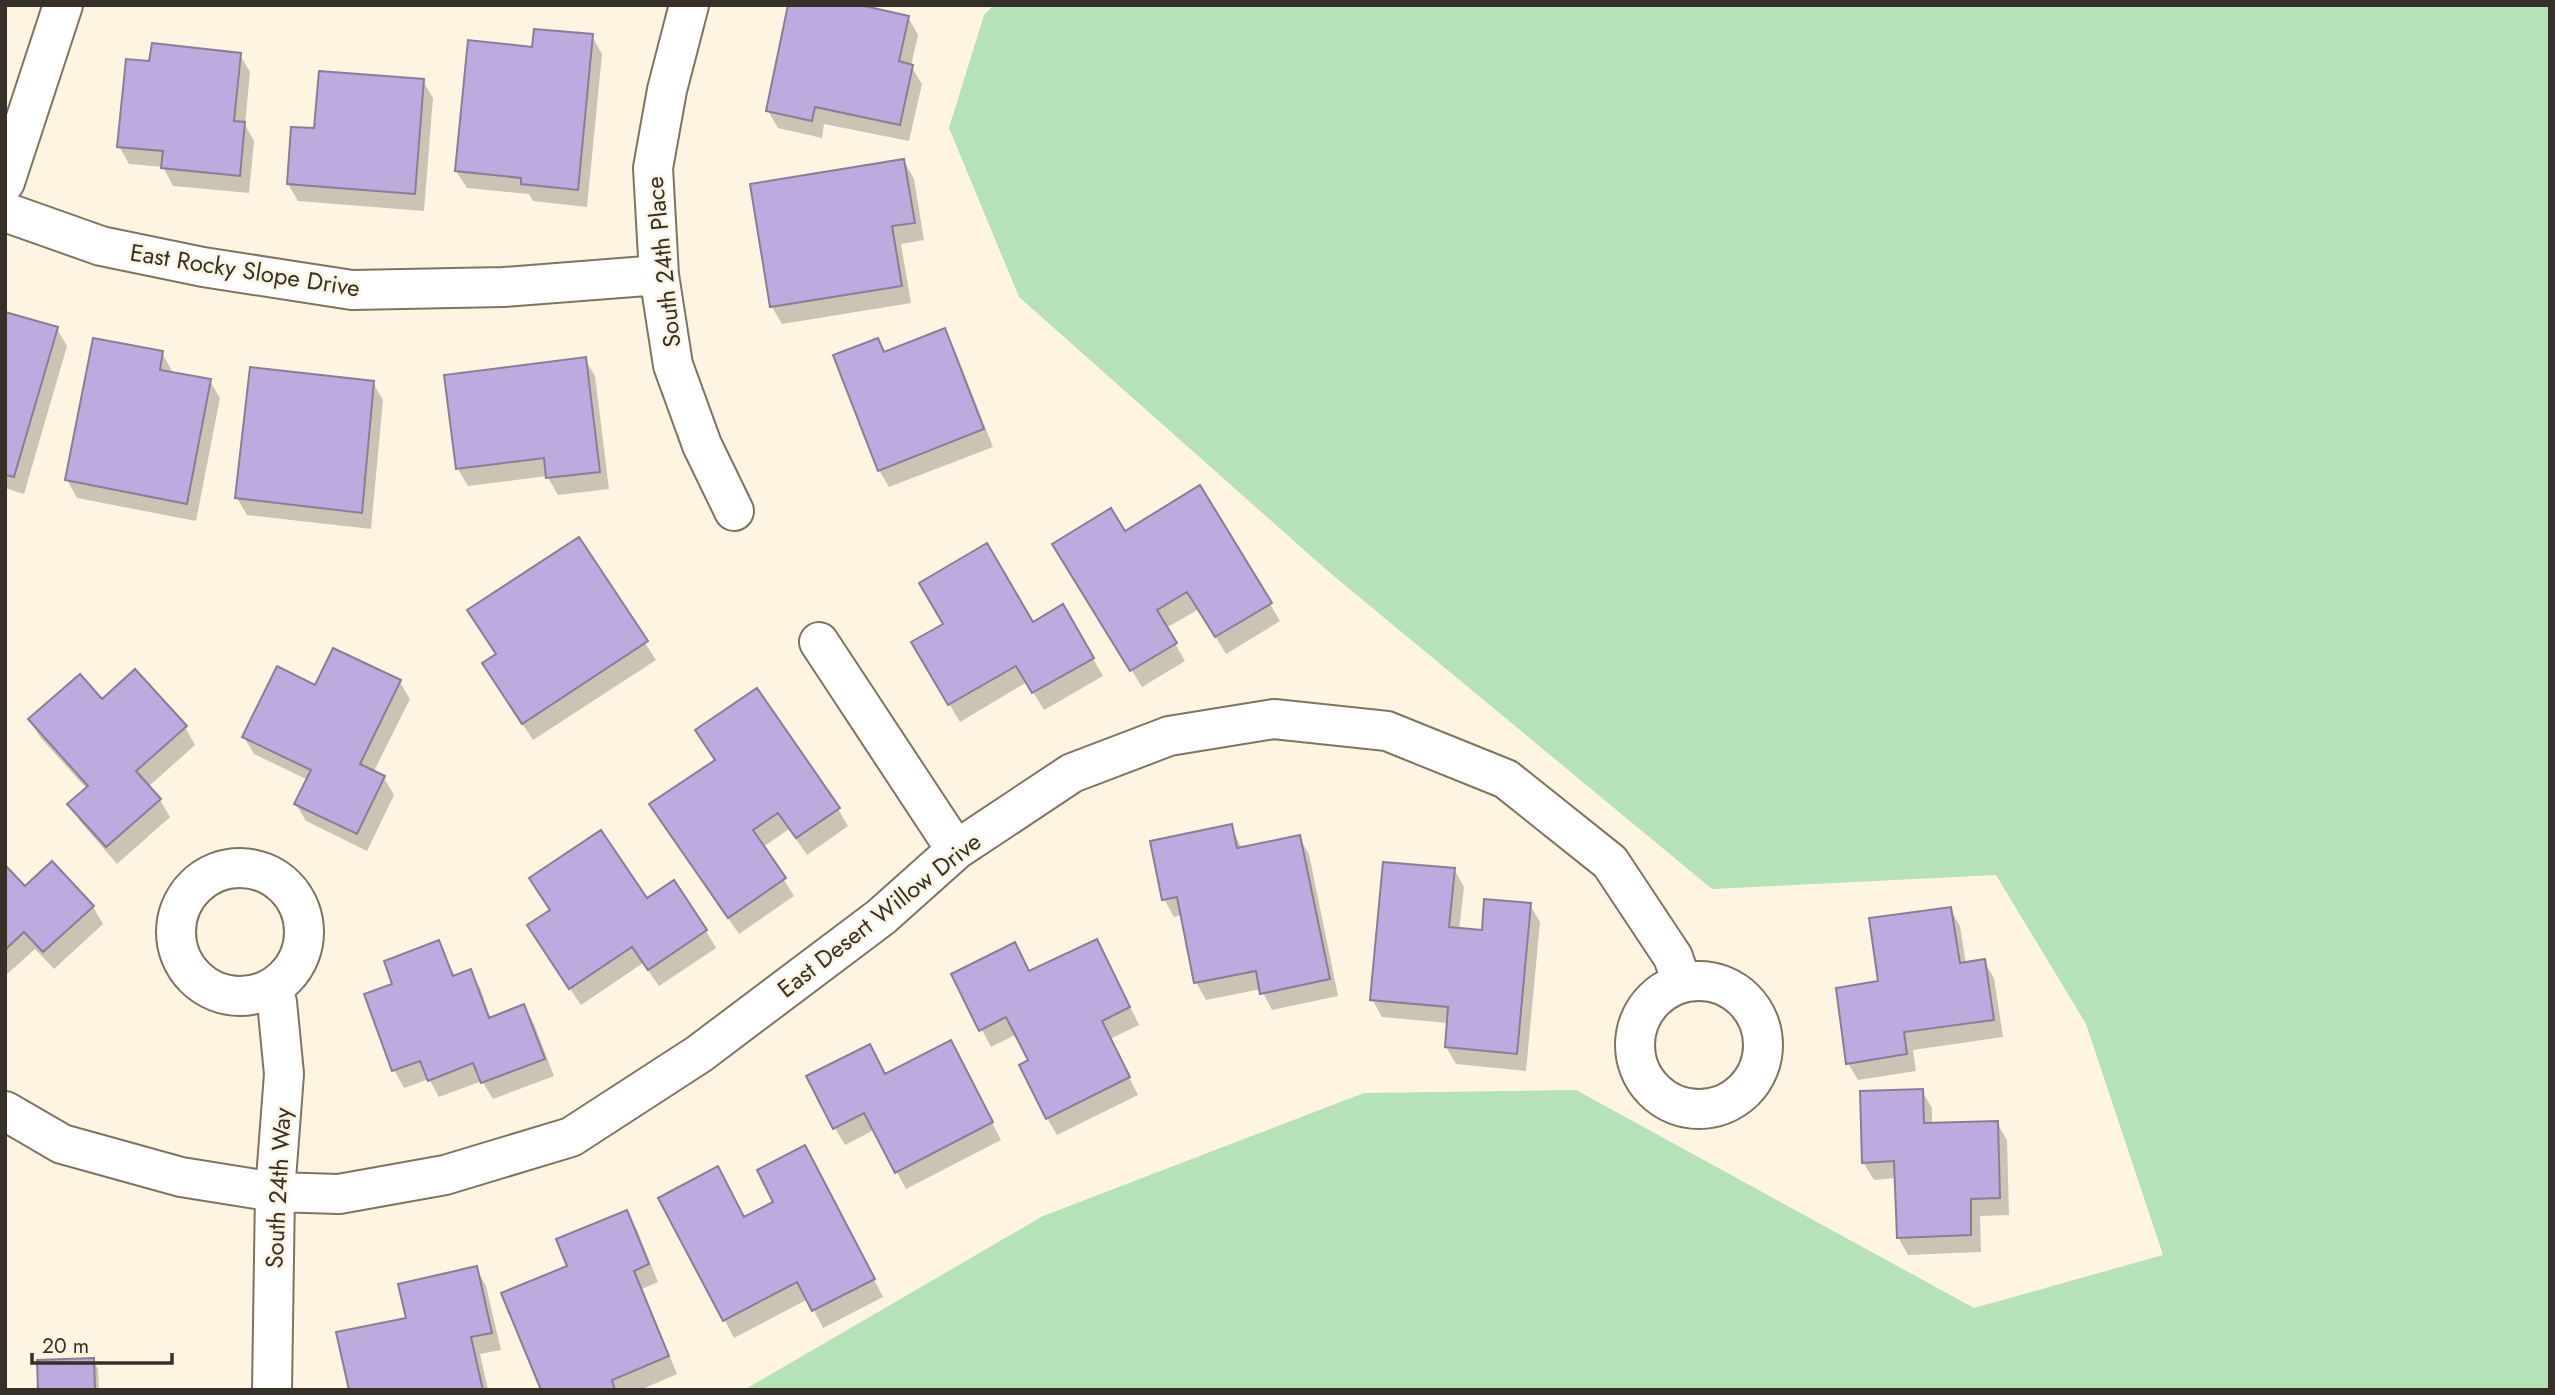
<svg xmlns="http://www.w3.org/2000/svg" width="2555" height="1395" font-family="Jost,sans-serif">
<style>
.green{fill:#b5e2b7}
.shadow{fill:#0003}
.building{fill:#bdaadf;stroke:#877f95;stroke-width:2}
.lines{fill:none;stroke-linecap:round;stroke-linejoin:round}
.minor-casing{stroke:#807460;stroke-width:42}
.minor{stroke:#fff;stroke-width:38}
.labels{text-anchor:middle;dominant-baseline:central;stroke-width:5;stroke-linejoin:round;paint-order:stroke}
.street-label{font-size:24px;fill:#353128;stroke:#fef4e2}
</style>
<rect width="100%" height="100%" fill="#fef4e2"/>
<path class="green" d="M 994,5 L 2550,5 L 2550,1390 L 744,1390 L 1043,1216 L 1364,1093 L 1576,1090 L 1974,1308 L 2163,1255 L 2086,1024 L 1996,875 L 1712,889 L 1329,572 L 1019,297 L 949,128 L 984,15 Z"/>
<path class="shadow" d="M 908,17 L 918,35 L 911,66 L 922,84 L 909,141 L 824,124 L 822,138 L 778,128 L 768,111 Z
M 592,36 L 602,54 L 587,207 L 533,201 L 529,194 L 467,188 L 456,171 L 534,48 Z
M 240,55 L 250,72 L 245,125 L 254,141 L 249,193 L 173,186 L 163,167 L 129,164 L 119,146 L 151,63 Z
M 423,81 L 433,98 L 424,211 L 298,201 L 288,184 L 316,130 Z
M 904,161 L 914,179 L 924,240 L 901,244 L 911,303 L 782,324 L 772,307 Z
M 5,314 L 57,329 L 67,346 L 24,494 L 5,488 Z
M 944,330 L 954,348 L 993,447 L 889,487 L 879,470 L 877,340 L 885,353 Z
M 162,353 L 172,371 L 172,374 L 210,381 L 220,398 L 196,521 L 77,498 L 67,480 Z
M 585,359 L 595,376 L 609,489 L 558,495 L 547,476 L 468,486 L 458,469 Z
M 373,383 L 383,400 L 371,529 L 247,515 L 237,498 Z
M 578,539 L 656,660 L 533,740 L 494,681 L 497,655 Z
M 1065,562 L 1270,604 L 1280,621 L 1226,654 L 1199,609 L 1166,628 L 1185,661 L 1142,687 Z
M 1063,606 L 1103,676 L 1044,710 L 1027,682 L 960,722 L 913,643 L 945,624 L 1033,624 Z
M 399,681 L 410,699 L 373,773 L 384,778 L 394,795 L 367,851 L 306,821 L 296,804 L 308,780 L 254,754 L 244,737 L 316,687 Z
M 102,701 L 185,727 L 195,745 L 148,787 L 160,800 L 170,817 L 117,864 L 80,821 L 70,804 L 87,789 L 40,737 L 30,720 Z
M 697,731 L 838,809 L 848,826 L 807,855 L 789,829 L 763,847 L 794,896 L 739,934 L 662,822 L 716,761 Z
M 1231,826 L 1242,849 L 1299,837 L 1309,854 L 1338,996 L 1272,1010 L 1261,989 L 1206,1000 L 1196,982 L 1182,915 L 1174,917 L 1164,899 Z
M 5,867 L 25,889 L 93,907 L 103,924 L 54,969 L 35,949 L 5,976 Z
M 1454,869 L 1464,887 L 1459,930 L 1483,932 L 1530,905 L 1540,922 L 1526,1071 L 1456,1064 L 1446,1047 L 1448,1023 L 1382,1017 L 1372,999 Z
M 646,900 L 706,931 L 716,948 L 659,986 L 643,963 L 581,1005 L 539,943 Z
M 1950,909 L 1960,926 L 1966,964 L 1984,961 L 1994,978 L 2003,1037 L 1913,1050 L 1916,1071 L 1858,1080 L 1848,1063 L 1880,983 Z
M 439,942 L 455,977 L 470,971 L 480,988 L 491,1019 L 524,1006 L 534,1024 L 554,1076 L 493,1099 L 482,1081 L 439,1097 L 429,1079 L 404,1088 L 394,1070 L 366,995 L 394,985 Z
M 1106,958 L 1139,1025 L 1110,1039 L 1138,1095 L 1057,1135 L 1047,1118 L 1030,1061 L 1017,1034 L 991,1047 L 953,975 L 1030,973 Z
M 960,1060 L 1001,1140 L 906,1189 L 874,1130 L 845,1145 L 835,1128 L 886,1076 Z
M 1922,1091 L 1932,1108 L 1932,1125 L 1997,1123 L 2007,1140 L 2009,1215 L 1980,1216 L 1981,1252 L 1908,1255 L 1898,1237 L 1896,1178 L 1874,1180 L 1863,1162 Z
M 815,1165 L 883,1297 L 823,1328 L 808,1299 L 734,1338 L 661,1199 L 744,1219 L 776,1203 Z
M 627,1213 L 637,1230 L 658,1282 L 642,1289 L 677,1374 L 640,1390 L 543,1390 L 569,1267 Z
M 476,1268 L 486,1286 L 501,1350 L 480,1354 L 488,1390 L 351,1390 Z
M 93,1360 L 98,1369 L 99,1390 L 39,1390 Z"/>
<path class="building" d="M 788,5 L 860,5 L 909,16 L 899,61 L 913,65 L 900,125 L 815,107 L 812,121 L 766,111 Z
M 534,29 L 593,34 L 578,190 L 521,184 L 521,178 L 455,171 L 468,40 L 532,47 Z
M 152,43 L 241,53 L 234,121 L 245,122 L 240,176 L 161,168 L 163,151 L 117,147 L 126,59 L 149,61 Z
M 319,71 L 424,79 L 415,194 L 287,184 L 291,127 L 314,128 Z
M 904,159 L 915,223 L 892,226 L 902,286 L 770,307 L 750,184 Z
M 5,312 L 58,327 L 14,477 L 5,475 Z
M 945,328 L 984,429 L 878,471 L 833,355 L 878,338 L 884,352 Z
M 93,338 L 163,351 L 160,370 L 211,379 L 187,504 L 65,480 Z
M 586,357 L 600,472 L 546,478 L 544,458 L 456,469 L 444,375 Z
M 250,367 L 374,381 L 362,513 L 235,498 Z
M 1200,485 L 1272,603 L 1215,637 L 1187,592 L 1157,610 L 1177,643 L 1130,671 L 1052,544 L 1111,508 L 1125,531 Z
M 579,537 L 648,641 L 522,724 L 482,663 L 496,654 L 467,610 Z
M 987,543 L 1033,622 L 1063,604 L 1094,658 L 1032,693 L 1016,666 L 948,705 L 911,642 L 943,624 L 919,583 Z
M 333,648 L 401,680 L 360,764 L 385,776 L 357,834 L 294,804 L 311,770 L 242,737 L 277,666 L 315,685 Z
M 135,669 L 187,726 L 136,771 L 161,799 L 106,847 L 67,804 L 88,786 L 28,719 L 80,674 L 102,699 Z
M 757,688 L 840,808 L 796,838 L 778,813 L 753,830 L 786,878 L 728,918 L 649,804 L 715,760 L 695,730 Z
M 1232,824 L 1237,848 L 1300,835 L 1330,979 L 1260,994 L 1256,971 L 1194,983 L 1177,897 L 1162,900 L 1150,841 Z
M 601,830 L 647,898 L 674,880 L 707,930 L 648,970 L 632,947 L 569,989 L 527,925 L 550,910 L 529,878 Z
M 52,861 L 94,906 L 43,952 L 24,932 L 5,950 L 5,865 L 25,886 Z
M 1383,862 L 1455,868 L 1449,927 L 1482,930 L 1484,899 L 1531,903 L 1517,1054 L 1445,1047 L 1448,1007 L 1370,1000 Z
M 1951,907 L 1960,963 L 1985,959 L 1994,1020 L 1904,1032 L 1907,1054 L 1846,1064 L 1836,988 L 1878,981 L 1869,918 Z
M 1097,939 L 1130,1007 L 1102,1021 L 1130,1077 L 1046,1119 L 1019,1065 L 1028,1060 L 1006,1017 L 979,1031 L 951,974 L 1015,942 L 1029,971 Z
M 439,940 L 453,976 L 471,969 L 489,1018 L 524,1004 L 545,1059 L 481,1083 L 473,1063 L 428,1081 L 420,1061 L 392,1071 L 364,994 L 392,984 L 384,961 Z
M 951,1040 L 993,1122 L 895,1173 L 864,1113 L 833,1129 L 806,1076 L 870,1044 L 885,1074 Z
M 1923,1089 L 1924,1123 L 1998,1121 L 2000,1198 L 1971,1199 L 1971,1235 L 1897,1238 L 1894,1161 L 1862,1163 L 1860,1091 Z
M 805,1145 L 875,1279 L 812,1311 L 797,1282 L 723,1321 L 658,1198 L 718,1166 L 744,1217 L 773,1202 L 757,1170 Z
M 627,1210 L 649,1264 L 634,1271 L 669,1356 L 612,1380 L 615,1390 L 541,1390 L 501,1293 L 567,1266 L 556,1239 Z
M 477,1266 L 492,1333 L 471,1337 L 483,1390 L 349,1390 L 336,1332 L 406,1318 L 398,1284 Z
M 94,1358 L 95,1390 L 38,1390 L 37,1360 Z"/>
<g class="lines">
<defs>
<path id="minor" d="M 689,5 L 667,90 L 653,168 L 659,275 L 673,365 L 702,445 L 734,511
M 5,182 L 63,5
M 5,212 L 101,246 L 203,267 L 352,290 L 504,287 L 659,275
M 819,642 L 956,850
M176 932a64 64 0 1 1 128 0a64 64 0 1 1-128 0Z
M1635 1045a64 64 0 1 1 128 0a64 64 0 1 1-128 0Z
M 269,989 L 277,1002 L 284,1074 L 275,1192 L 272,1390
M 5,1111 L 62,1144 L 181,1177 L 275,1192 L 339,1194 L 445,1175 L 571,1137 L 699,1054 L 881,917 L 956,850 L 1072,773 L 1169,736 L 1274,719 L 1387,731 L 1506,779 L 1610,862 L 1673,957 L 1682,983"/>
</defs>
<use href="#minor" class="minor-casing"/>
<use href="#minor" class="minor"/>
</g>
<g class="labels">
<g class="street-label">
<text transform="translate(663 262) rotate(-96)">South 24th Place</text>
<text transform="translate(245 270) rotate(9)">East Rocky Slope Drive</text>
<text transform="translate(879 915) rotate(-38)">East Desert Willow Drive</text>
<text transform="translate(278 1188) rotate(-87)">South 24th Way</text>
</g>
</g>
<rect width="2555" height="1395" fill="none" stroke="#353128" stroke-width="14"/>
<path d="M32 1353v10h140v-10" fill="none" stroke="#353128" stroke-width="3.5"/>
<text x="42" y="1353" font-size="21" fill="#353128" stroke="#fef4e2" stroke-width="5" paint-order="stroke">20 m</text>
</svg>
